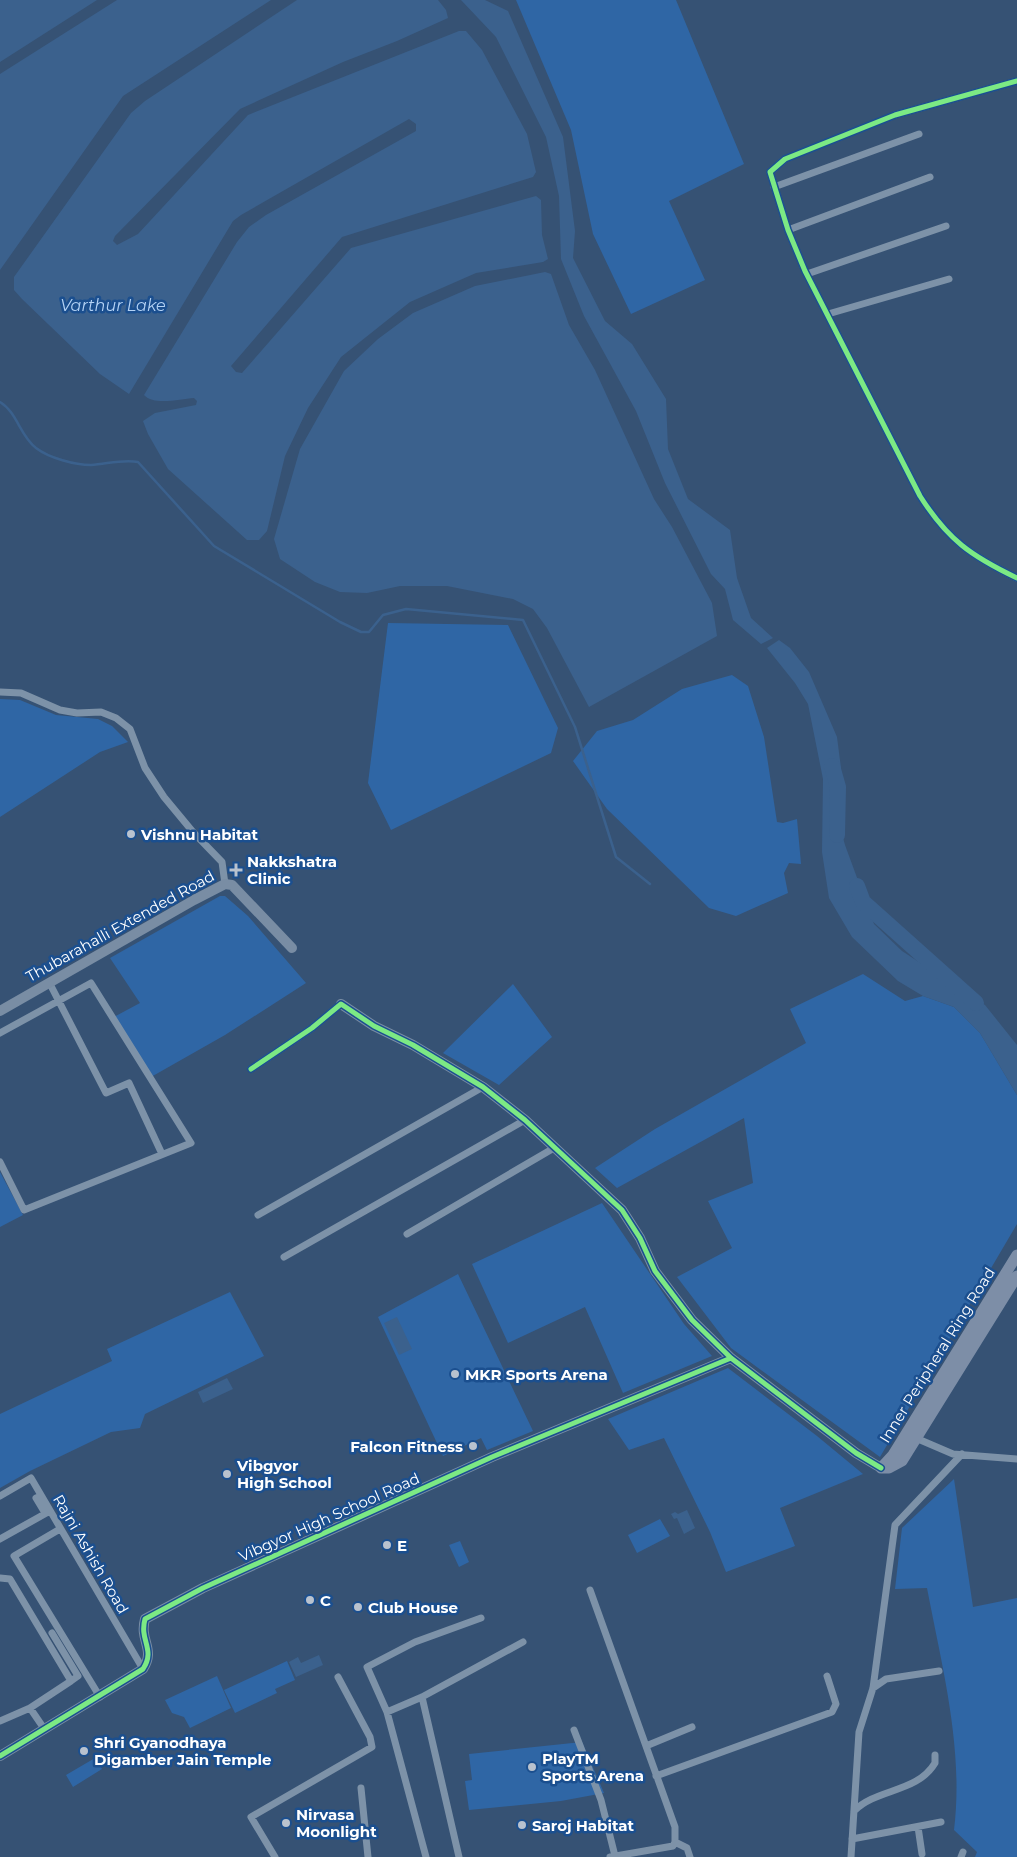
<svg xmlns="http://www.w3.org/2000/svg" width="1017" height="1857" font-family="Montserrat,sans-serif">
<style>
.green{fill:#2f66a5}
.water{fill:#3b618d}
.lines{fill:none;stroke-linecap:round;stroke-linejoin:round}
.stream{stroke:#3b618d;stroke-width:2.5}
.river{stroke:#3b618d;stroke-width:16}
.street{stroke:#7d92a8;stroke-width:7}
.secondary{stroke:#798da4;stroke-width:10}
.primary{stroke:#7d8ea7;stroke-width:11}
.cycleway-casing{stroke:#1b4f8f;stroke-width:8}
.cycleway{stroke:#7ce984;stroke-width:5}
.poi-dot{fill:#b9c2ce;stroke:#1b4f8f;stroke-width:2}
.labels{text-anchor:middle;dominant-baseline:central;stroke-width:5;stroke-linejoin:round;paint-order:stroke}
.poi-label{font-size:15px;font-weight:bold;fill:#fff;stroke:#1b4f8f;text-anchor:start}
.street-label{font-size:15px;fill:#fff;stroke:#1b4f8f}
.water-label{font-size:16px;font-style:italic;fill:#b5d3f5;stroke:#1b4f8f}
</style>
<rect width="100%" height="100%" fill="#365274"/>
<path class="green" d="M 516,0 L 676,0 L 744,164 L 669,201 L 705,280 L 631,314 L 593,234 L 571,130 Z
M 388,623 L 508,625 L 558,728 L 551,753 L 391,830 L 368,783 Z
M 732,675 L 748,686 L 764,737 L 777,822 L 783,823 L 797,819 L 801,864 L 789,863 L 784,873 L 788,893 L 736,916 L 709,908 L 607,809 L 573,761 L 597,731 L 633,720 L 682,689 Z
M 0,699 L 20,700 L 56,715 L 98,719 L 112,726 L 128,742 L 100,752 L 0,817 Z
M 220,896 L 225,896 L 248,916 L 306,983 L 225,1035 L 151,1077 L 112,1018 L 140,1003 L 110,958 Z
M 863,974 L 905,1001 L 923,996 L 954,1007 L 980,1033 L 1017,1095 L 1017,1224 L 880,1457 L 731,1348 L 677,1277 L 732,1248 L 708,1201 L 753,1183 L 744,1118 L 617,1188 L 595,1168 L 655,1129 L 806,1043 L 790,1009 Z
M 513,984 L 552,1037 L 499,1085 L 443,1053 Z
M 0,1172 L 23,1215 L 0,1227 Z
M 602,1203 L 684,1324 L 712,1356 L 623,1393 L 585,1307 L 508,1343 L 472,1264 Z
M 458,1274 L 533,1431 L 487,1450 L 481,1438 L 443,1456 L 378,1317 Z
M 230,1292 L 264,1356 L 145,1414 L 140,1428 L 111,1432 L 30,1471 L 0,1488 L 0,1414 L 112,1361 L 107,1349 Z
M 728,1368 L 817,1436 L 863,1474 L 780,1508 L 795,1546 L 726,1572 L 710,1532 L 664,1438 L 629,1450 L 608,1419 Z
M 954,1479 L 973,1607 L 1017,1598 L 1017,1857 L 975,1857 L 977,1852 L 954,1830 C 964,1749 942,1667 927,1588 L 895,1589 L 902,1528 Z
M 660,1519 L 670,1536 L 637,1553 L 628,1535 Z
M 460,1541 L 469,1562 L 459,1567 L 449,1545 Z
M 287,1661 L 295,1680 L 275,1689 L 277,1693 L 235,1713 L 224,1690 Z
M 217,1676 L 231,1708 L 190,1728 L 184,1717 L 172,1713 L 165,1700 Z
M 582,1742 L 604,1793 L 561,1801 L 469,1810 L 465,1781 L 472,1780 L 469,1754 Z
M 95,1758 L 102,1769 L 73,1787 L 66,1775 Z"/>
<path class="water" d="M 0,0 L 97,0 L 0,62 Z
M 117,0 L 271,0 L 123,96 L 0,270 L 0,74 Z
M 297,0 L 438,0 L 446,10 L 448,18 L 397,41 L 343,62 L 240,109 L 115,236 L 113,241 L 117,245 L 138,234 L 248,115 L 459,31 L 466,31 L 482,50 L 527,134 L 536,172 L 533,177 L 342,237 L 231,366 L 236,372 L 242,373 L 351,248 L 536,196 L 541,200 L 542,235 L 548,259 L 543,262 L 476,273 L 410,302 L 341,357 L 308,408 L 285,456 L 267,531 L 259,540 L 247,540 L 168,469 L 148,434 L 143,421 L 155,413 L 196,405 L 197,401 L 194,398 C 180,399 154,406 144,395 L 237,242 L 249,227 L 266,215 L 416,131 L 416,124 L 409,119 L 241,215 L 233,221 L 129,394 L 100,374 L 22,299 L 14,290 L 14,277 L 131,113 L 145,101 Z
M 461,0 L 485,0 L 508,11 L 563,137 L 575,231 L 573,258 L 605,321 L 632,344 L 666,399 L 668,449 L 688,499 L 730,530 L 737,578 L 751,618 L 773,638 L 761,644 L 733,620 L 725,589 L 711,574 L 665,483 L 636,411 L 584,316 L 561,259 L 559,196 L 546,137 L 496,37 Z
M 545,272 L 551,274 L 569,325 L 595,370 L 654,499 L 672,527 L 712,603 L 717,636 L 589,707 L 547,628 L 533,609 L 513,599 L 447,586 L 400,586 L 367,593 L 340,592 L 315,582 L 280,559 L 274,539 L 300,449 L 344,371 L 378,339 L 413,313 L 475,286 Z
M 779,640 L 790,648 L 809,672 L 837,737 L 841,768 L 835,808 L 845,845 L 874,924 L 902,951 L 985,1005 L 1017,1045 L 1017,1095 L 980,1033 L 954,1007 L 923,996 L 898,981 L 852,937 L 829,898 L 822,852 L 823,779 L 808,704 L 795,683 L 767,648 Z
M 397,1317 L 412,1349 L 399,1355 L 384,1323 Z
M 227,1378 L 233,1389 L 203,1403 L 198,1392 Z
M 687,1510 L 695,1528 L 684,1534 L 677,1518 L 674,1519 L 671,1514 L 675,1512 L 678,1514 Z
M 319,1655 L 323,1665 L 296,1677 L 289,1662 L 298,1657 L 301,1663 Z"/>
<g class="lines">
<path class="stream" d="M 0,402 C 17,412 20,436 36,448 C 49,458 75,465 91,465 C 107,464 123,459 138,462 L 214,546 L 340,622 L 361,632 L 369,632 L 383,615 L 406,609 L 523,620 L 575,727 L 616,857 L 650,884"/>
<path class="river" d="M 832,766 L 838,787 L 837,835
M 857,886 L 863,902 L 976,1003"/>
<path class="street" d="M 1017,81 L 895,115 L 785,159 L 770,172 L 788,230 L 805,271 L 920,496 C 948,540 971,556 1017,578
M 774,187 L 919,134
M 788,230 L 930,177
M 807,274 L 946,226
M 828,314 L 949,279
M 0,692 L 21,693 L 60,710 L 77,713 L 101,712 L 116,718 L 130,729 L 145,768 L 164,797 L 193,832 L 222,862 L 225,884
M 49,982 L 106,1093 L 129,1083 L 162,1154
M 0,1033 L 91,983 L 191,1143 L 24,1210 L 0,1162
M 251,1069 L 312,1028 L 341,1004
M 258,1215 L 483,1087
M 407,1234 L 554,1148
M 284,1257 L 525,1120
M 918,1439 L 953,1454 L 1017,1459
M 0,1496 L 31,1478 L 143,1669
M 36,1498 L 45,1513
M 60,1529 L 14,1556 L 100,1697
M 0,1539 L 50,1511
M 0,1578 L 10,1579 L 71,1681 L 30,1708 L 0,1721
M 590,1590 L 675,1827 L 675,1842
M 52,1633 L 78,1676 L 71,1681
M 873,1688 L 886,1679 L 939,1671
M 422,1697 L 459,1857
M 30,1708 L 45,1730
M 387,1712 L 422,1697 L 523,1642
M 574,1730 L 601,1800 L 615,1856
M 646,1746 L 692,1727
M 656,1776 L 832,1712 L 836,1704 L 827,1676
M 361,1788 L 368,1857
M 854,1811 C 877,1788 917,1793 935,1763 L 935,1755
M 918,1827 L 922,1854
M 852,1839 L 941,1822
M 675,1842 L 687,1848 L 690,1857
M 275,1857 L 251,1817 L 372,1747 L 370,1737 L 338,1677
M 426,1857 L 387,1712 L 367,1667 L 415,1642 L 481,1618
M 610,1857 L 673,1846 L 675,1842
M 851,1857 L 859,1732 L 873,1688 L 895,1525 L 962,1454
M 961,1857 L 963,1852"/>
<path class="secondary" d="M 341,1004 L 374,1026 L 413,1045 L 483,1087 L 525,1120 L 622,1210 L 640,1238 L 655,1271 L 692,1320 L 731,1358 L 856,1453 L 881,1468
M 0,1011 L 194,900 L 225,884 L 232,885 L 292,948
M 0,1756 L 143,1669 C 156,1649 139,1641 145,1619 L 203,1588 L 492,1457 L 731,1358"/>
<path class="primary" d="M 881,1468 L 893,1455 L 1017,1255
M 881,1468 L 889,1468 L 902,1461 L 1017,1276"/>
<defs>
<path id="cycleway" d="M 1017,81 L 895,115 L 785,159 L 770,172 L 788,230 L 805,271 L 920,496 C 948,540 971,556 1017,578
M 251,1069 L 312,1028 L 341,1004 L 374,1026 L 413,1045 L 483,1087 L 525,1120 L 622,1210 L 640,1238 L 655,1271 L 692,1320 L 731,1358 L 856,1453 L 881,1468
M 0,1756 L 143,1669 C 156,1649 139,1641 145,1619 L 203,1588 L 492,1457 L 731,1358"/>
</defs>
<use href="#cycleway" class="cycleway-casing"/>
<use href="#cycleway" class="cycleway"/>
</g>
<g class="poi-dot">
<circle cx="131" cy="834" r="5"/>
<path d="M233.5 862.5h5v5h5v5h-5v5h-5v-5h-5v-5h5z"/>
<circle cx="455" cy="1374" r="5"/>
<circle cx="473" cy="1446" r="5"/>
<circle cx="227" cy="1474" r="5"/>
<circle cx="387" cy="1545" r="5"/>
<circle cx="310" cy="1600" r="5"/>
<circle cx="358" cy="1607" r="5"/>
<circle cx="84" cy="1751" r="5"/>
<circle cx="532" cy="1767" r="5"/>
<circle cx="286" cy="1823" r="5"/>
<circle cx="522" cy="1825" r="5"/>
</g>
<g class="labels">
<g class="poi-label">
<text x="141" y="834">Vishnu Habitat</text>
<text x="247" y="861">Nakkshatra<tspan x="247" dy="17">Clinic</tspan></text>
<text x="465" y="1374">MKR Sports Arena</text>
<text x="463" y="1446" text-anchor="end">Falcon Fitness</text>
<text x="237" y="1465">Vibgyor<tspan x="237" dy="17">High School</tspan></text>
<text x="397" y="1545">E</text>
<text x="320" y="1600">C</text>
<text x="368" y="1607">Club House</text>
<text x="94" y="1742">Shri Gyanodhaya<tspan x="94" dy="17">Digamber Jain Temple</tspan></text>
<text x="542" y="1758">PlayTM<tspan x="542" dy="17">Sports Arena</tspan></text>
<text x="296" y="1814">Nirvasa<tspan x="296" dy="17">Moonlight</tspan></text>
<text x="532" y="1825">Saroj Habitat</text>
</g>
<g class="street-label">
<text transform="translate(120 926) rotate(-29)">Thubarahalli Extended Road</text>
<text transform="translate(937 1355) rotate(-58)">Inner Peripheral Ring Road</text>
<text transform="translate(329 1517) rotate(-24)">Vibgyor High School Road</text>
<text transform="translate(91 1554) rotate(60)">Rajni Ashish Road</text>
</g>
<g class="water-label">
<text x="113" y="305">Varthur Lake</text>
</g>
</g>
</svg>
